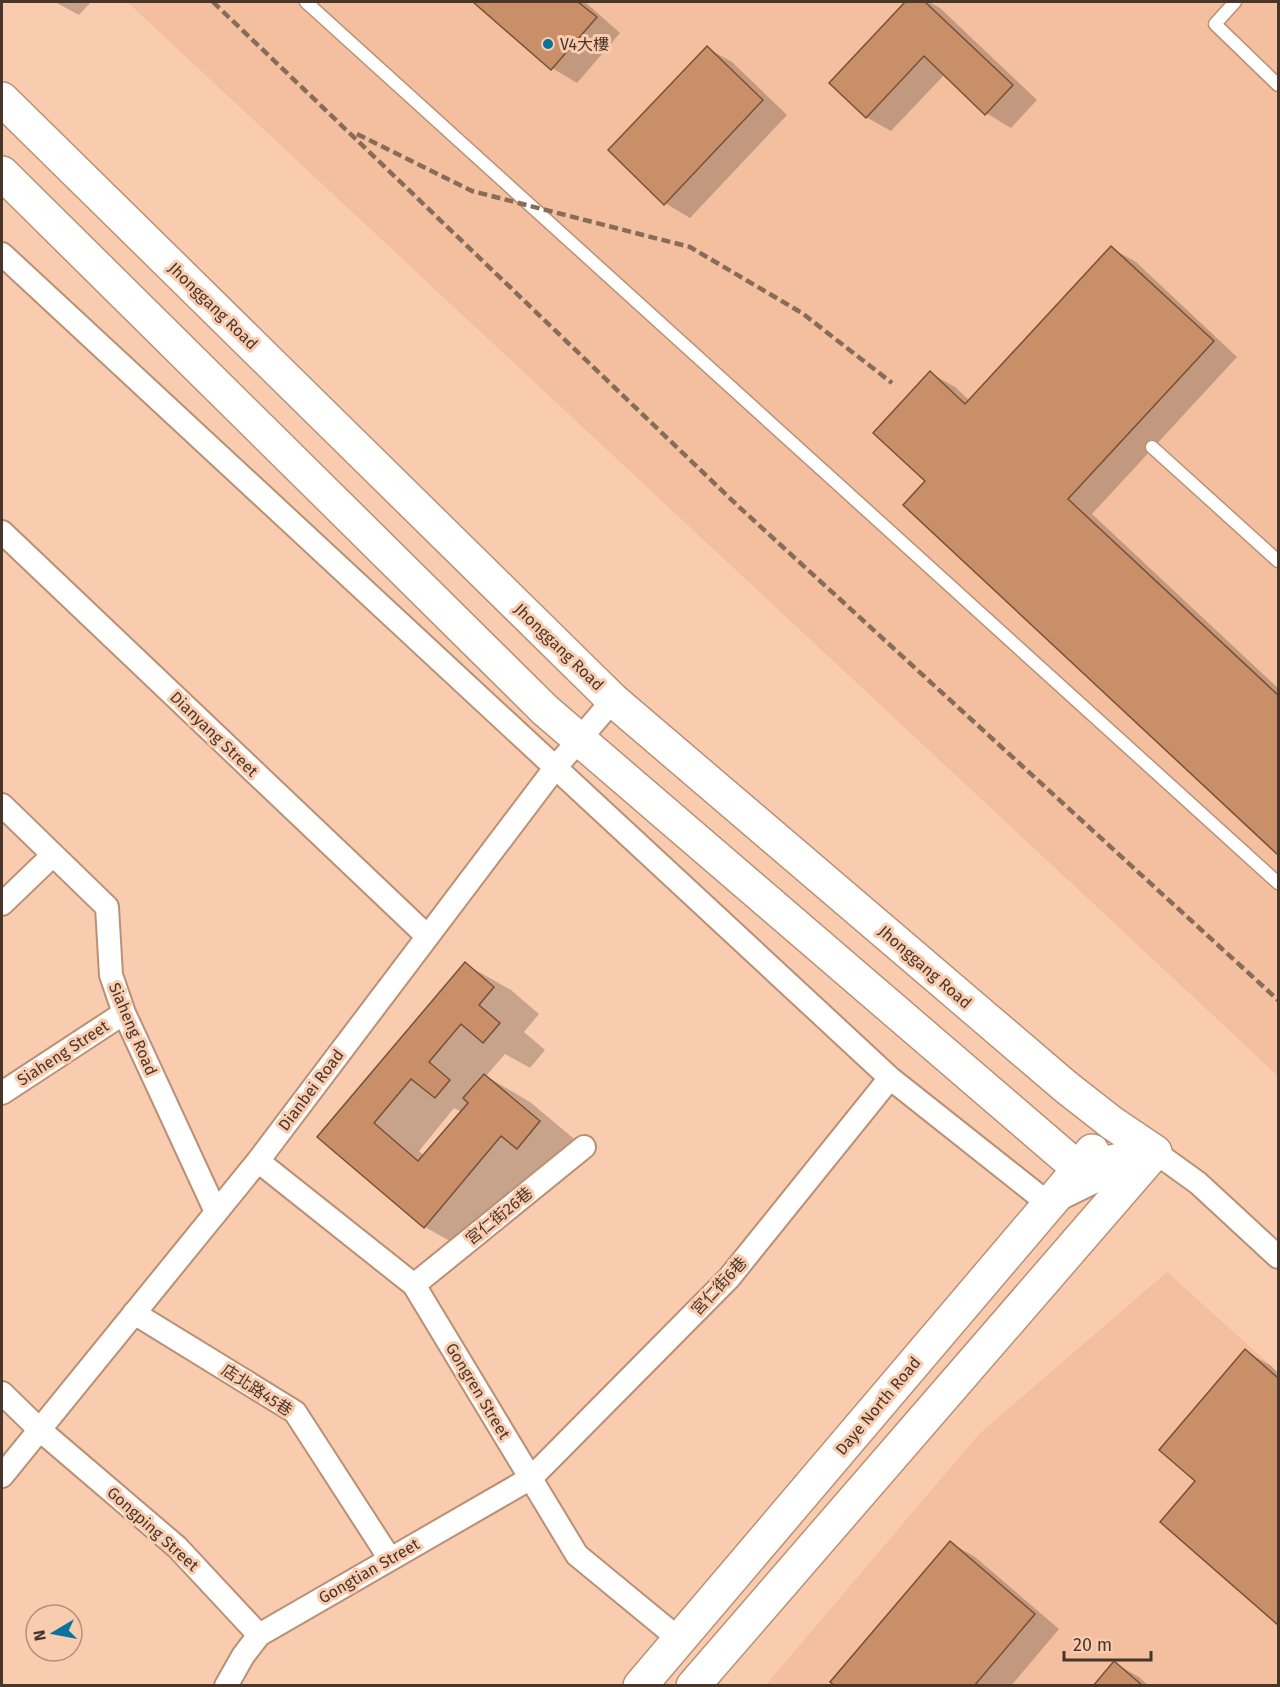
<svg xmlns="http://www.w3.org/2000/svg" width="1280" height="1687" font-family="'Fira Sans','Noto Sans TC',sans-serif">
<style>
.built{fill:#f3bf9f}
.shadow{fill:#0003;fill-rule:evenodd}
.building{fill:#c88f68;stroke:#775137;stroke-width:1.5}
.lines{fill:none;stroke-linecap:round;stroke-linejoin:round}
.lane-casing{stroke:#ba9074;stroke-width:15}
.street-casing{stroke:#ba9074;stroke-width:26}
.secondary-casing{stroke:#ba9074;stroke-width:36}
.lane{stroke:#fff;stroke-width:12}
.street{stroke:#fff;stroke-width:22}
.secondary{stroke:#fff;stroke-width:33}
.rail{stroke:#876c59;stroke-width:4.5;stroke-dasharray:9 4.5;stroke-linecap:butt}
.poi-dot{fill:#07739e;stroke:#faccaf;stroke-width:2}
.labels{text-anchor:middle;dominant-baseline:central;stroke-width:6;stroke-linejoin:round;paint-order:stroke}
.poi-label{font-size:16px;fill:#48362a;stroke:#faccaf;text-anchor:start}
.street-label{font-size:16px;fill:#48362a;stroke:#faccaf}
</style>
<rect width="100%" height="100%" fill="#faccaf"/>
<path class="built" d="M 127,2 L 1278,2 L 1278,1076 Z
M 1167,1272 L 1278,1372 L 1278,1685 L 765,1686 L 979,1434 Z"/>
<path class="shadow" d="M 55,2 L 91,2 L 79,15 Z
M 476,2 L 585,2 L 620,33 L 577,83 L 552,68 Z
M 907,2 L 929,2 L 940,8 L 1037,100 L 1011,128 L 986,113 L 945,74 L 891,131 L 866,117 L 831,83 Z
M 707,48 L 732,62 L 787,115 L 690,218 L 665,203 Z
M 1111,248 L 1136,262 L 1237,357 L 1092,514 L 1278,688 L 1278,853 L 905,505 L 927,481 L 930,373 L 955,387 L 970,401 Z
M 465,964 L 511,990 L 539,1014 L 524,1032 L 545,1050 L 530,1068 L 505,1054 L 486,1076 L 530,1102 L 585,1148 L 471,1253 L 425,1227 L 319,1137 ZM 454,1108 L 462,1112 L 425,1156 L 419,1151 Z
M 1245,1351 L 1270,1365 L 1278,1373 L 1278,1623 L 1162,1522 L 1197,1481 Z
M 951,1543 L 975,1557 L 1059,1629 L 1011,1686 L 837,1686 Z
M 1114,1663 L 1139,1677 L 1149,1686 L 1095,1686 Z"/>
<path class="building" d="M 473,2 L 578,2 L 597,17 L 551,70 Z
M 905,2 L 925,2 L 1013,85 L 985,115 L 924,56 L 866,118 L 829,83 Z
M 707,46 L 763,100 L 664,205 L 608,150 Z
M 1111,246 L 1214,341 L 1068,499 L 1278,695 L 1278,855 L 903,505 L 925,481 L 873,433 L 930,371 L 965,404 Z
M 465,962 L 494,987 L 479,1005 L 500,1023 L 483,1043 L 461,1024 L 429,1062 L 450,1080 L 435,1098 L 411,1079 L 374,1123 L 418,1161 L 468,1103 L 463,1098 L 484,1074 L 540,1121 L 517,1149 L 501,1136 L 424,1228 L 317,1137 Z
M 1245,1349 L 1278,1378 L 1278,1625 L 1160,1522 L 1195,1481 L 1159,1450 Z
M 950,1541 L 1035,1614 L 974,1686 L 835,1686 L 830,1682 Z
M 1114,1661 L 1143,1686 L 1093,1686 Z"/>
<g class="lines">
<defs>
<path id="lane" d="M 306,2 L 1278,883
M 1235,2 L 1215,24 L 1278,85
M 1152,447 L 1278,561"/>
<path id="street" d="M 2,254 L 890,1078 L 1049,1204 L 1155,1152 L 1198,1183 L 1278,1257
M 2,532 L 427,936
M 2,805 L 107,907 L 111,975 L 124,1013 L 216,1212
M 2,904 L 53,855
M 2,1093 L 124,1013
M 258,1161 L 414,1285 L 577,1555 L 679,1639
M 414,1285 L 584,1147
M 134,1313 L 295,1412 L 390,1559
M 2,1393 L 40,1430 L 177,1547 L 259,1635
M 2,1476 L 258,1161 L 555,768 L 613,700
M 226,1686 L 243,1656 L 259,1635 L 531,1478 L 729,1278 L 890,1078"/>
<path id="secondary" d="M 2,99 L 613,700 L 1066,1087 L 1112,1123 L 1155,1152
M 2,173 L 545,710 L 1079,1169 L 1155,1152
M 640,1686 L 1079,1169 L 1092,1151
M 693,1686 L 1155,1152"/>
</defs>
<use href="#lane" class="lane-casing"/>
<use href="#street" class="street-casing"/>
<use href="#secondary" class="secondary-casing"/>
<use href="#lane" class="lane"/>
<use href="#street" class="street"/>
<use href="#secondary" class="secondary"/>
<path class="rail" d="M 213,2 L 738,506 L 1278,1000
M 357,134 L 472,191 L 690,247 L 802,313 L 892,383"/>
</g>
<circle class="poi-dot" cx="548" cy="44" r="6"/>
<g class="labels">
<g class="poi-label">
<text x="560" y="44">V4大樓</text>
</g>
<g class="street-label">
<text transform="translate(213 306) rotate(44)">Jhonggang Road</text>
<text transform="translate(559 647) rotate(44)">Jhonggang Road</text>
<text transform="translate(214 734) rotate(44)">Dianyang Street</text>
<text transform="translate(925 967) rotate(41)">Jhonggang Road</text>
<text transform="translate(133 1029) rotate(67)">Siaheng Road</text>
<text transform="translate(63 1053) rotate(-33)">Siaheng Street</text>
<text transform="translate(311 1090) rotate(-53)">Dianbei Road</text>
<text transform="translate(499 1216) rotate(-39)">宮仁街26巷</text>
<text transform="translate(719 1286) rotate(-47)">宮仁街6巷</text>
<text transform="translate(257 1390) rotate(33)">店北路45巷</text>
<text transform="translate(478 1391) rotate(59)">Gongren Street</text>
<text transform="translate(878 1406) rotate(-50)">Daye North Road</text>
<text transform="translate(153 1529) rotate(42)">Gongping Street</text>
<text transform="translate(369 1571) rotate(-30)">Gongtian Street</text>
</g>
</g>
<rect width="1280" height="1687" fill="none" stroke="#48362a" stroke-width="6"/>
<g transform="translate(54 1633) rotate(260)"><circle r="28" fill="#faccaf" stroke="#b3907a" stroke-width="1.5"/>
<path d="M0-4.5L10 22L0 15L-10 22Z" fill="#07739e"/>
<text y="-9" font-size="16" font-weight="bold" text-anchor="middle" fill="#48362a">N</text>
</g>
<path d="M1064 1651v9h87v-9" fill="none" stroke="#48362a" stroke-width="3"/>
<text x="1073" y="1651" font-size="18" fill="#48362a" stroke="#faccaf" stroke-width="4.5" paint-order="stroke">20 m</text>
</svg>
